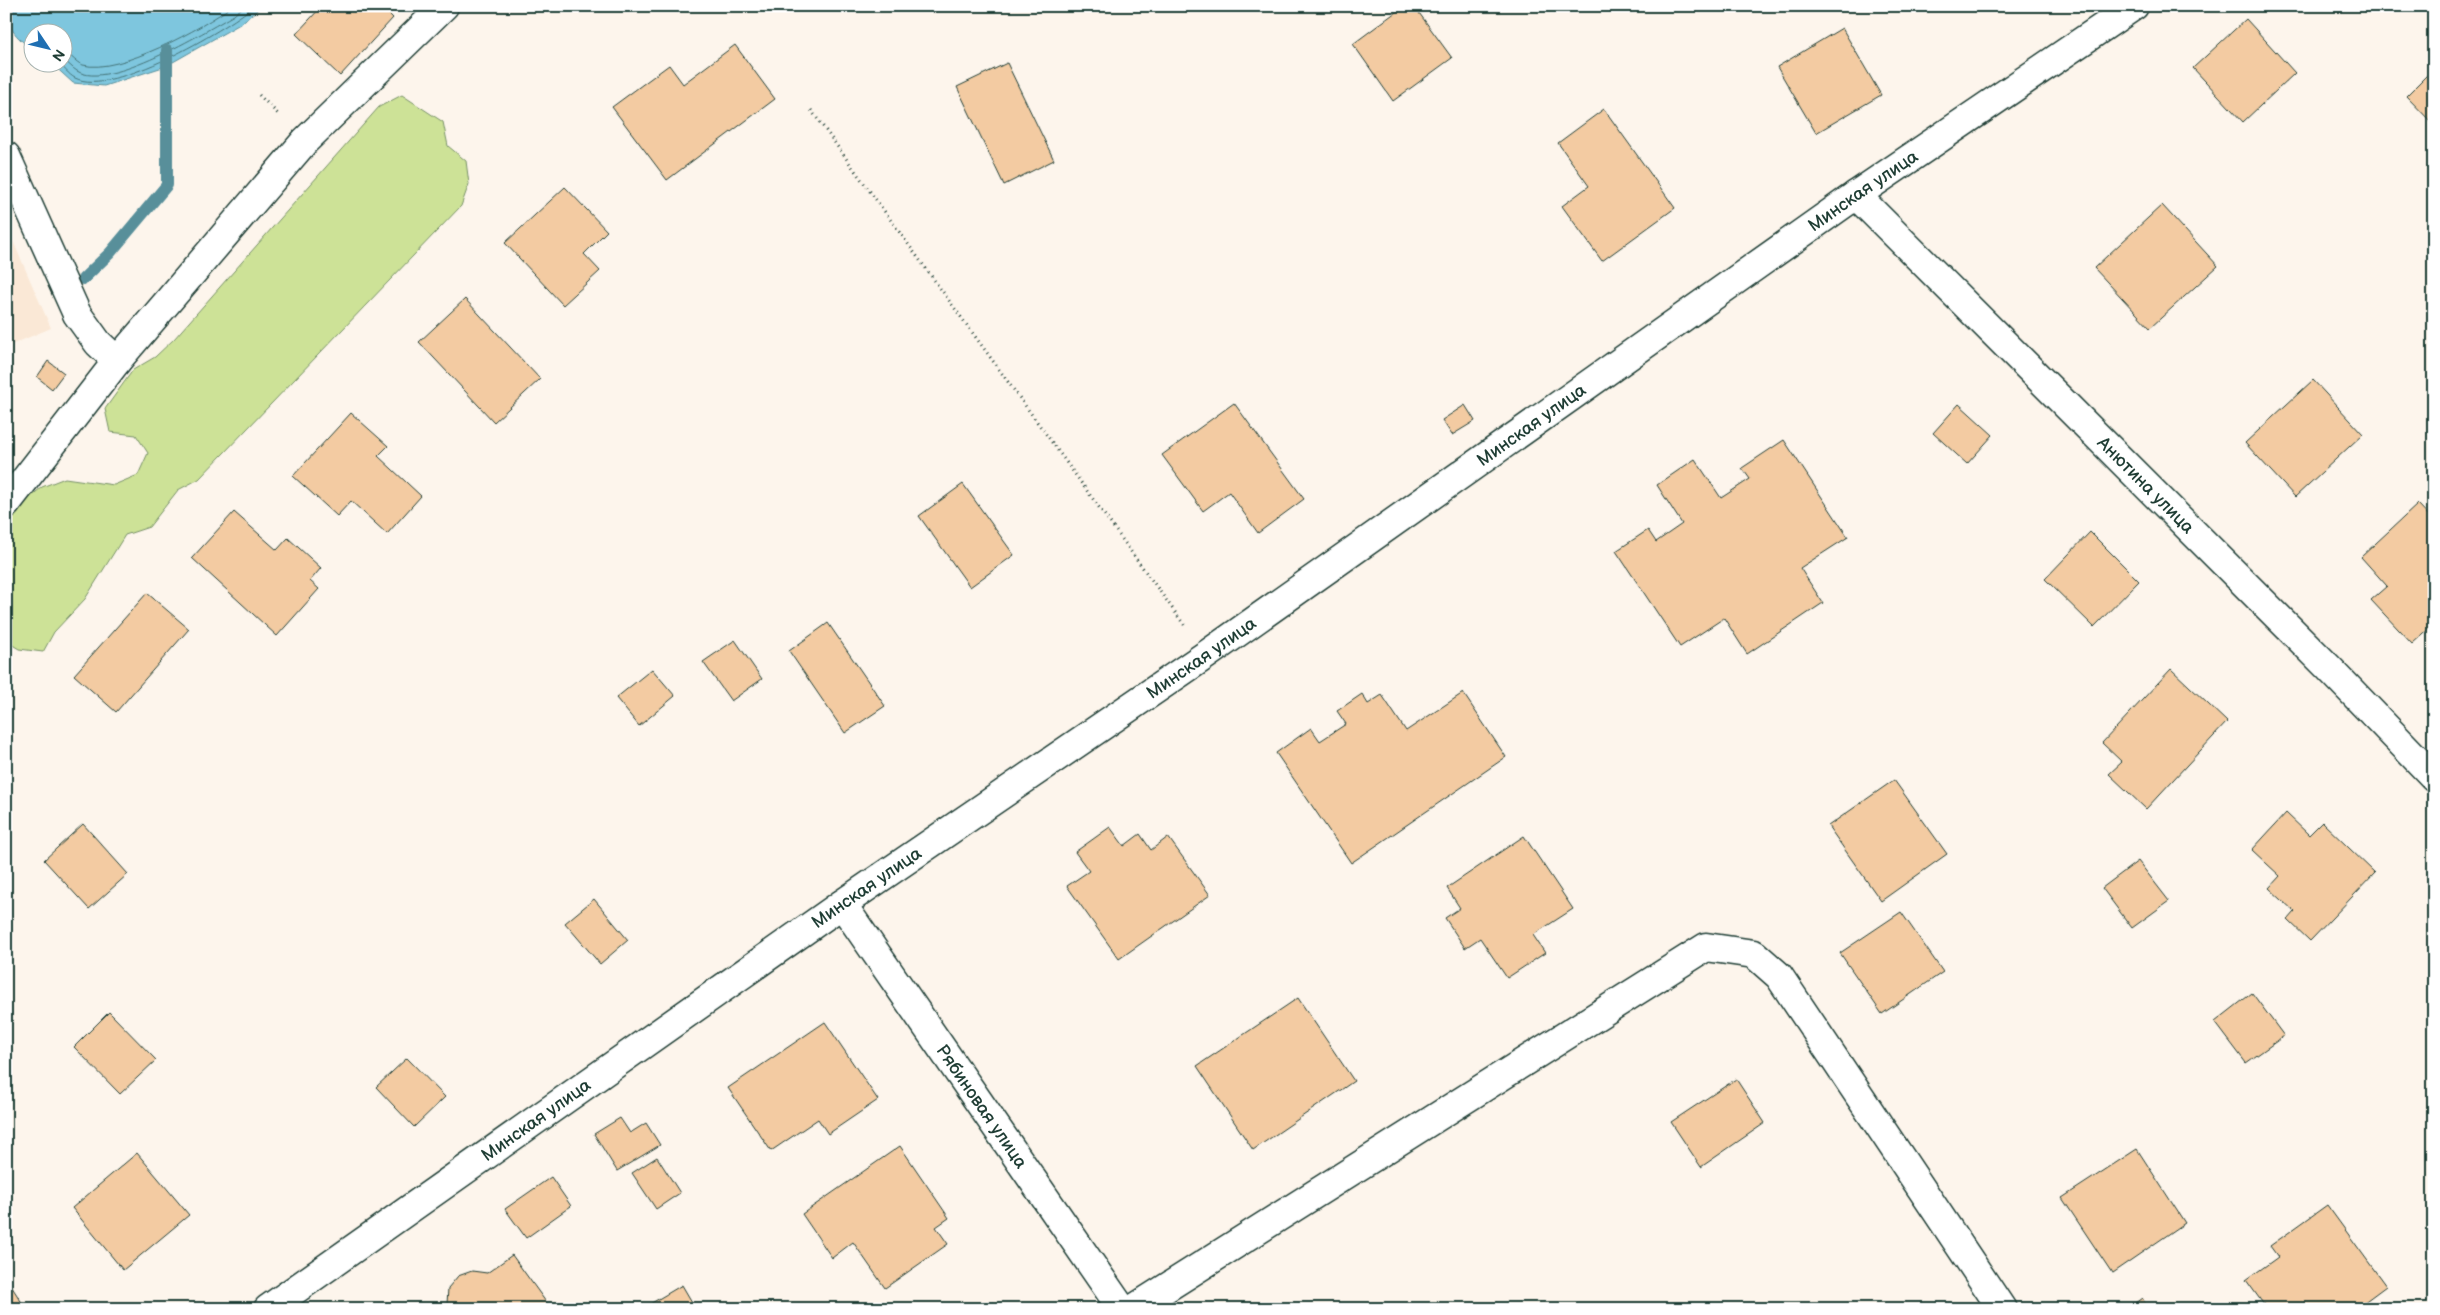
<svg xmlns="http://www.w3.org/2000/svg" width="2440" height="1315" font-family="'Balsamiq Sans',sans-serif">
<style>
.built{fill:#fae8d6}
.green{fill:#cde297;stroke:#769066}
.water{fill:#7ec6de;stroke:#588f9a}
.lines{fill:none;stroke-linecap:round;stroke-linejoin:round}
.shore{stroke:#457478;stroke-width:1}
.stream{stroke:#588f9a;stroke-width:12}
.building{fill:#f3cba2;stroke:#1f3d34}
.minor-casing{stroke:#1f3d34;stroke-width:31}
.path{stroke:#1f3d34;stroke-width:3;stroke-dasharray:1 4;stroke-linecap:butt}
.minor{stroke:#fff;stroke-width:28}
.labels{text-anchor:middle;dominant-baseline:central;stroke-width:5;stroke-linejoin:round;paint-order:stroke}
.street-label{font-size:18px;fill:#1f3d34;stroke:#fff}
</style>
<rect width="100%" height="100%" fill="#fdf5ec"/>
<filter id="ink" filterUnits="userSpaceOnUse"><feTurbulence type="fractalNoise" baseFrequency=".02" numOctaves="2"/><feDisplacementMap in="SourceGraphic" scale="10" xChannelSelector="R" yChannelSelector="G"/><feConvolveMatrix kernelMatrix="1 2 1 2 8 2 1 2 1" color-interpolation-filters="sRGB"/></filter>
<g filter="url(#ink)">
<path class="built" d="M 6,225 L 51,328 L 6,347 Z"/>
<path class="green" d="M 402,95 L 443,122 L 448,146 L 466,161 L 469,184 L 461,206 L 199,479 L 178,490 L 149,527 L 125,535 L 85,599 L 54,632 L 43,652 L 19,649 L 6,641 L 6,528 L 23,503 L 42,487 L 65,478 L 114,485 L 138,475 L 148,453 L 136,435 L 110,432 L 105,409 L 133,370 L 155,357 L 174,339 L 379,107 Z"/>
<path class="water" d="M 6,6 L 262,6 L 240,24 L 166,66 L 104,86 L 73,83 L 51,63 L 62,62 L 62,32 L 32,32 L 32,49 C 16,37 6,27 6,6 Z"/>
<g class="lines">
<path class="shore" d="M 62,48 C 68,53 76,63 83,65 C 118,75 203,28 232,6
M 62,58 C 67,62 72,68 77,71 C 109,91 204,32 234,15 L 244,6
M 58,62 C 63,67 69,75 75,78 C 113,97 223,31 254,6"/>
<path class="stream" d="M 83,279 L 110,253 L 167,185 L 167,50"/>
</g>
<path class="building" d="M 322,6 L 381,6 L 393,18 L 340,76 L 296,34 Z
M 1404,6 L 1414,6 L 1452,58 L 1393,101 L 1353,44 Z
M 2246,19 L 2295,73 L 2243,122 L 2193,68 Z
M 1842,28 L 1881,95 L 1816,133 L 1777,67 Z
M 735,45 L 775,99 L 667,180 L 612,107 L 669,65 L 683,84 Z
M 1007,63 L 1054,160 L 1004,185 L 957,87 Z
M 2434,68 L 2434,125 L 2406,96 Z
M 1604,109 L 1675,208 L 1602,261 L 1562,206 L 1589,186 L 1558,143 Z
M 565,187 L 607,231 L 584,254 L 600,271 L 563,305 L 505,243 Z
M 2162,205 L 2218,266 L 2150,328 L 2094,268 Z
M 465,299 L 540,379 L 494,422 L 419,342 Z
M 48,361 L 64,373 L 52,389 L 37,377 Z
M 2313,380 L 2363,434 L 2295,497 L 2245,443 Z
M 1234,403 L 1304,499 L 1258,533 L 1229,492 L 1203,511 L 1162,455 Z
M 1959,404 L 1993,435 L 1967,464 L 1933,433 Z
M 1465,405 L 1475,421 L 1452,435 L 1442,420 Z
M 351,413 L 388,446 L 378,456 L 421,496 L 387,534 L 351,501 L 337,516 L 293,476 Z
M 1784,440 L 1848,537 L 1800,568 L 1823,603 L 1747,654 L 1724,618 L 1680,647 L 1616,551 L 1648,530 L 1656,542 L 1682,524 L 1657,485 L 1695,459 L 1721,498 L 1750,479 L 1742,468 Z
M 963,484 L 1014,555 L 970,587 L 919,516 Z
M 2418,504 L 2434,521 L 2434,624 L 2412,644 L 2371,600 L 2387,586 L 2361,557 Z
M 234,512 L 277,550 L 288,538 L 321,568 L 310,581 L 319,589 L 277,636 L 192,558 Z
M 2090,532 L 2139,581 L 2094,627 L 2045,579 Z
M 147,593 L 189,629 L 116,712 L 74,675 Z
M 828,623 L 885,706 L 845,733 L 789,651 Z
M 735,640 L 762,679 L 731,701 L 703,662 Z
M 652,669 L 675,696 L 639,726 L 616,698 Z
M 2171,669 L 2227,722 L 2146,809 L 2109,774 L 2122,762 L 2102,743 Z
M 1463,693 L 1506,757 L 1351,863 L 1276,753 L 1311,728 L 1320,741 L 1346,724 L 1337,711 L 1362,694 L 1368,704 L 1382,695 L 1406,731 Z
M 1894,780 L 1947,854 L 1881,901 L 1828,826 Z
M 2286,813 L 2309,835 L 2322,822 L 2375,873 L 2310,941 L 2288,920 L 2295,912 L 2269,888 L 2280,876 L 2252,850 Z
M 83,824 L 128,874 L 89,909 L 44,860 Z
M 1110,827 L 1124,846 L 1140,834 L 1151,850 L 1168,837 L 1210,895 L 1119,959 L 1067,886 L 1089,871 L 1075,852 Z
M 1524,836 L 1573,909 L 1533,935 L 1545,953 L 1507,978 L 1480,938 L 1465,948 L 1445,918 L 1460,908 L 1447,888 Z
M 2138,861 L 2169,901 L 2132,928 L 2102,888 Z
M 594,899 L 628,940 L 600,964 L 565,923 Z
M 1901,912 L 1943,972 L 1882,1014 L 1840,953 Z
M 2252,993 L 2284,1036 L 2246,1063 L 2215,1022 Z
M 1298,998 L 1354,1081 L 1253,1150 L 1197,1066 Z
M 109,1012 L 156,1060 L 120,1094 L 74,1047 Z
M 825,1022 L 878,1100 L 828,1134 L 818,1119 L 771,1151 L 728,1088 Z
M 407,1058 L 445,1097 L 414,1127 L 376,1087 Z
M 1736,1079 L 1765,1123 L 1701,1167 L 1671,1122 Z
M 620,1118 L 630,1133 L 646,1123 L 660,1145 L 617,1171 L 594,1134 Z
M 900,1146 L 949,1218 L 936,1227 L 948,1244 L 885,1288 L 853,1242 L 832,1258 L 802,1214 Z
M 2137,1149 L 2185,1223 L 2112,1273 L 2062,1198 Z
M 137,1153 L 189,1215 L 123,1270 L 72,1208 Z
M 657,1157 L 680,1193 L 656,1209 L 632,1173 Z
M 551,1177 L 571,1206 L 526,1238 L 505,1209 Z
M 2327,1205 L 2386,1286 L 2355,1309 L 2267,1309 L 2246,1280 L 2278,1257 L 2270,1246 Z
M 512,1255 L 551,1309 L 440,1309 L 447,1304 L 448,1288 L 458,1276 L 472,1271 L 487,1273 Z
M 8,1281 L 26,1309 L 6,1309 L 6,1282 Z
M 682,1285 L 696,1309 L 653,1309 L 650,1304 Z
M 2142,1298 L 2149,1309 L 2127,1309 Z
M 993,1302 L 998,1309 L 984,1309 Z"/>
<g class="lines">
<defs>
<g id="minor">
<path d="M 6,156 L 77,314 L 98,343 L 117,361"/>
<path id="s1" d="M 1856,195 L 2328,667 L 2434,777"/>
<path d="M 6,504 L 117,361 L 305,141 L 444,6"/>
<path id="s2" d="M 842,904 L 1122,1309"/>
<path id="s3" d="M 268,1309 L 842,904 L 1206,655 L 1856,195 L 2134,6"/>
<path d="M 1133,1309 L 1706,947 L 1754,954 L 1779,976 L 2002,1309"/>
</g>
</defs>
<use href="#minor" class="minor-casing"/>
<path class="path" d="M 259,95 L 280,116
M 811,110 L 1185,626"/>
<use href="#minor" class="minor"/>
</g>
</g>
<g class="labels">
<g class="street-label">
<text stroke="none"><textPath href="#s3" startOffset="1948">Минская улица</textPath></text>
<text stroke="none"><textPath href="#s3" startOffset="1542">Минская улица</textPath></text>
<text stroke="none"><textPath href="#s1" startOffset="410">Анютина улица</textPath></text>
<text stroke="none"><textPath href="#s3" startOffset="1138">Минская улица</textPath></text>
<text stroke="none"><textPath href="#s3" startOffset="732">Минская улица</textPath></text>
<text stroke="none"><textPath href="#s2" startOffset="246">Рябиновая улица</textPath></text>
<text stroke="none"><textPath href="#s3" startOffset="328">Минская улица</textPath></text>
</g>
</g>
<rect width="2440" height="1315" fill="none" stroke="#fff" stroke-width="25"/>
<rect x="12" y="12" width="2415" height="1290" fill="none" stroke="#1f3d34" stroke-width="2" filter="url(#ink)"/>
<g transform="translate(48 48) rotate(125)"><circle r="24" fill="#ffffff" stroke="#a5b1ae"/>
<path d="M0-4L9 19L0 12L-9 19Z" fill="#1f6fb2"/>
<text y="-8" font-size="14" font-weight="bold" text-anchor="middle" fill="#1f3d34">N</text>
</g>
</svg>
